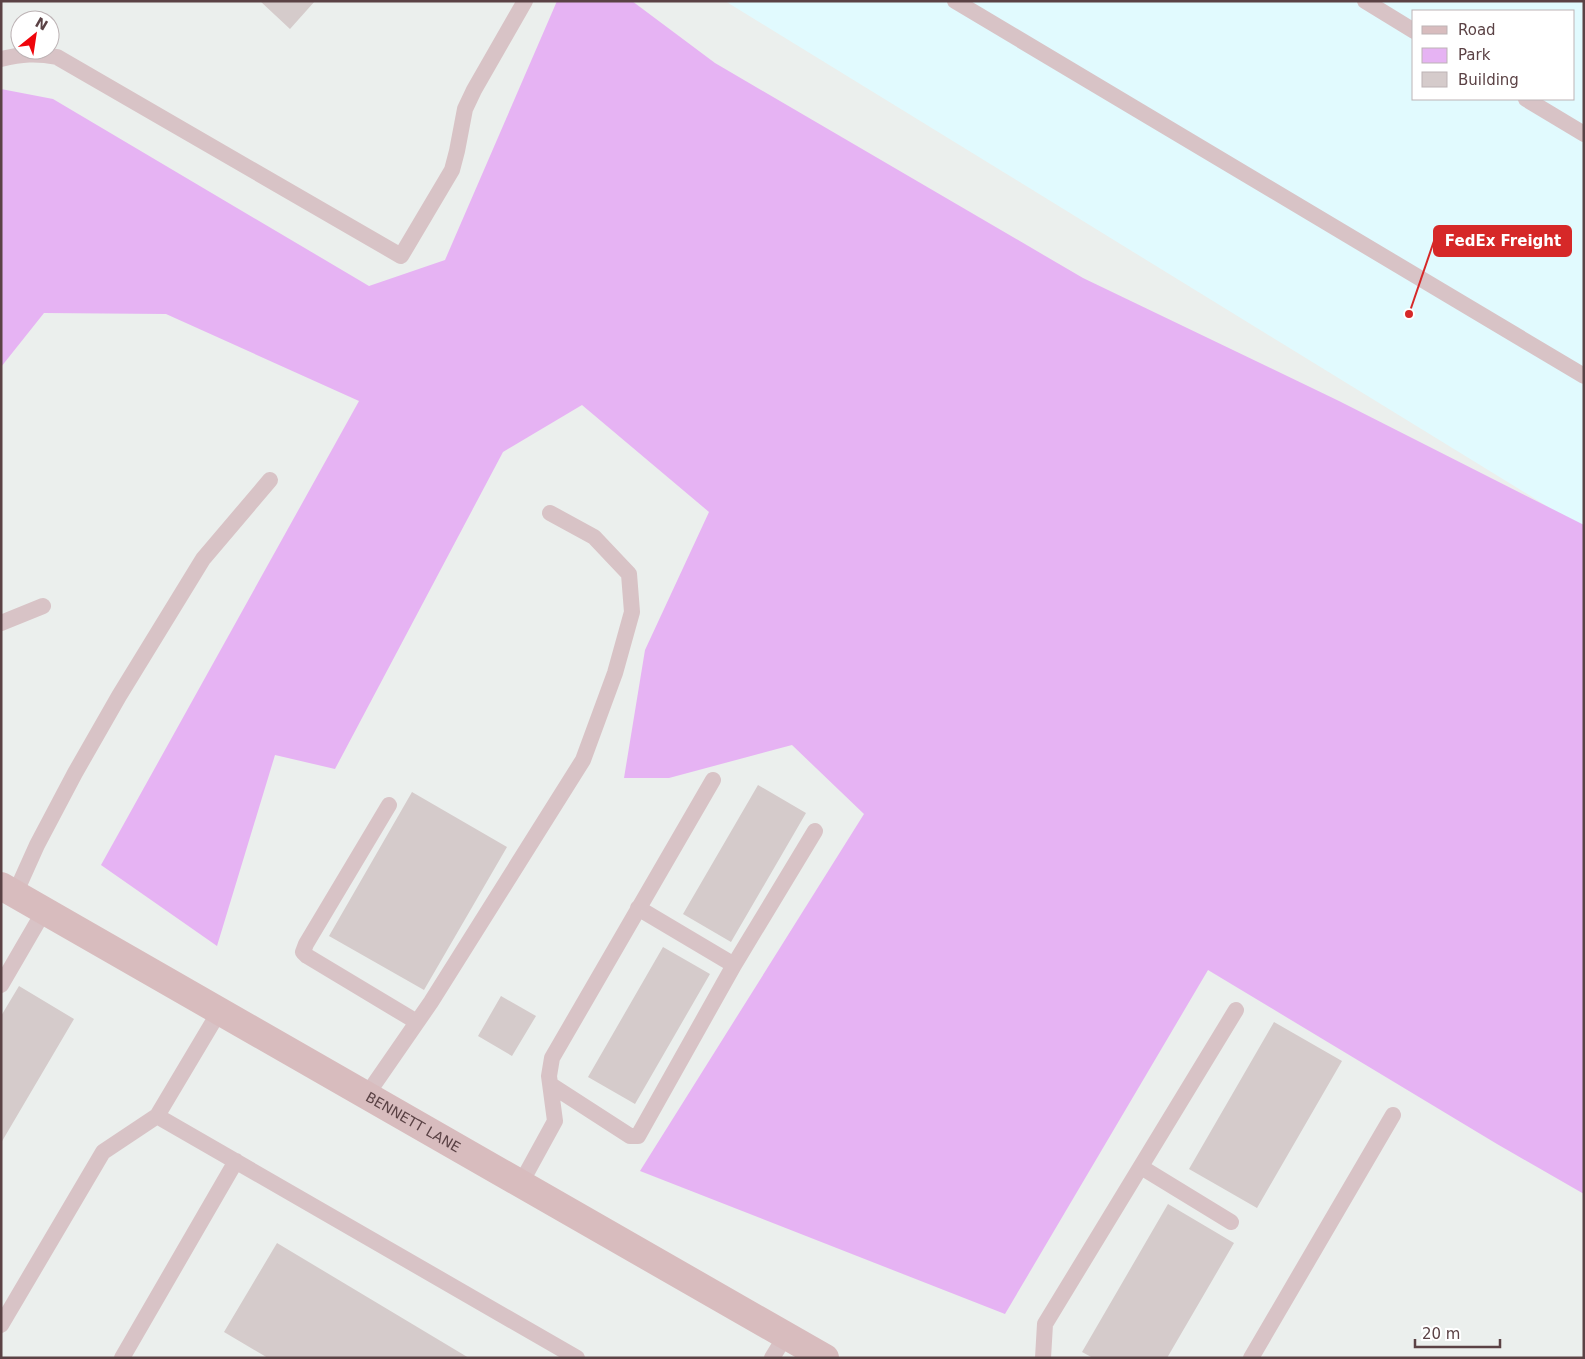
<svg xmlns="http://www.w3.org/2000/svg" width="1585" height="1359" font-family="'DejaVu Sans',sans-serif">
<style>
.commercial{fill:#e1fafe;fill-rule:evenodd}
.green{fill:#e6b3f3}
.building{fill:#d5cbcb}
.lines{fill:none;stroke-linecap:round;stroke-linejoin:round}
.lane{stroke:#d8c3c6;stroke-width:16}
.secondary{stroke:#d8bcbe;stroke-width:28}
.labels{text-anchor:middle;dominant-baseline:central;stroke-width:4.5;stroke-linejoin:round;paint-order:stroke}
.street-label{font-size:14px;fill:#5b4245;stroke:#fff}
.leader{fill:none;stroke:#d62828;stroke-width:2}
.callout-dot{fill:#d62828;stroke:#fff;stroke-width:2}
.callout{fill:#d62828;stroke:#d62828;stroke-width:2}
.callout-label{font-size:15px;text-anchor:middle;font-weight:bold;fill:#fff}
</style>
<rect width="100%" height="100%" fill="#ebefed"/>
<path class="commercial" d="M 725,1 L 1584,1 L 1584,529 ZM 1414,11 L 1574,11 L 1574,99 L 1414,99 Z"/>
<path class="green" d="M 557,1 L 632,1 L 715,63 L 1083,278 L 1339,401 L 1584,525 L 1584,1194 L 1497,1144 L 1208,970 L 1005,1314 L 640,1171 L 864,814 L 792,745 L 669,778 L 624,778 L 645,650 L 709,512 L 582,405 L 503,452 L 335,769 L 275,755 L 217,946 L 101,865 L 359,401 L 166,314 L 44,313 L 1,367 L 1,89 L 53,99 L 369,286 L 445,260 Z"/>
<path class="building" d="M 260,1 L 315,1 L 290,29 Z
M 758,785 L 806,813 L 731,942 L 683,914 Z
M 412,792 L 507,847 L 424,990 L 329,936 Z
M 663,947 L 710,974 L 635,1104 L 588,1077 Z
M 19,986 L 74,1019 L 1,1143 L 1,1016 Z
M 501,996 L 536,1016 L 512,1056 L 478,1036 Z
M 1274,1022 L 1342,1061 L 1257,1208 L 1189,1169 Z
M 1168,1204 L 1234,1243 L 1167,1358 L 1093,1358 L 1082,1352 Z
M 277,1243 L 469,1358 L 268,1358 L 224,1332 Z"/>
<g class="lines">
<path class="lane" d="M 955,1 L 1584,376
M 1365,1 L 1414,31
M 1,59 C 22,54 36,53 57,57 L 401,256 L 452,170 L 457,151 L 465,109 L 474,90 L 525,1
M 1526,99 L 1584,134
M 1,623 L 43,606
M 389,805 L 306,944 L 303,952 L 307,956 L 417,1022
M 15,894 L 37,845 L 75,773 L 119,696 L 203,559 L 270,480
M 734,965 L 815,831
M 1,985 L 44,911
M 551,1085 L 630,1136 L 638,1136 L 734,965 L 638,908
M 366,1096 L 431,1002 L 583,760 L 615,673 L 632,612 L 629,574 L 594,537 L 550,513
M 157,1116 L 577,1358
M 1141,1167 L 1231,1222
M 521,1183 L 555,1121 L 549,1076 L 552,1058 L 713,780
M 1,1325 L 103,1152 L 157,1116 L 219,1012
M 122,1358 L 236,1161
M 772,1358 L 786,1335
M 1043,1358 L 1045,1324 L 1236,1010
M 1251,1358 L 1393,1115"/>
<path class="secondary" id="s1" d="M 1,886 L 825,1358"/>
</g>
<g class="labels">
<g class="street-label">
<text stroke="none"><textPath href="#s1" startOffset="475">BENNETT LANE</textPath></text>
</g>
</g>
<path class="leader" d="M1409 314L1434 241"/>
<circle class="callout-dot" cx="1409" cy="314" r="5"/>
<rect class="callout" x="1434" y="226" width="137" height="30" rx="5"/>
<g class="callout-label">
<text x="1503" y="246">FedEx Freight</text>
</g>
<rect width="1585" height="1359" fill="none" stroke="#5b4245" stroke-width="5"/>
<rect x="1412" y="10" width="162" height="90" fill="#ffffff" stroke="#bdb3b5"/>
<rect x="1422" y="26" width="25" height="8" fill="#d8bcbe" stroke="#bdb3b5"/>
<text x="1458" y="35" font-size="15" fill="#5b4245">Road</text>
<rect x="1422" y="48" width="25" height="15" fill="#e6b3f3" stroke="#bdb3b5"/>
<text x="1458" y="60" font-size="15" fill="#5b4245">Park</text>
<rect x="1422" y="72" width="25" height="15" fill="#d5cbcb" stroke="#bdb3b5"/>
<text x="1458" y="85" font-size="15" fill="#5b4245">Building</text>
<g transform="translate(35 35) rotate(30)"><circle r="24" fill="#ffffff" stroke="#bdb3b5"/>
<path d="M0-4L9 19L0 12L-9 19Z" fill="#ef050b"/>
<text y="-8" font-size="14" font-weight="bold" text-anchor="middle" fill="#5b4245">N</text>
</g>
<path d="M1415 1339v8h85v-8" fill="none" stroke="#5b4245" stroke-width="2.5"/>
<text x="1422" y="1339" font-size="15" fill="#5b4245" stroke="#ffffff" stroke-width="4" paint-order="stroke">20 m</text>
</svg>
